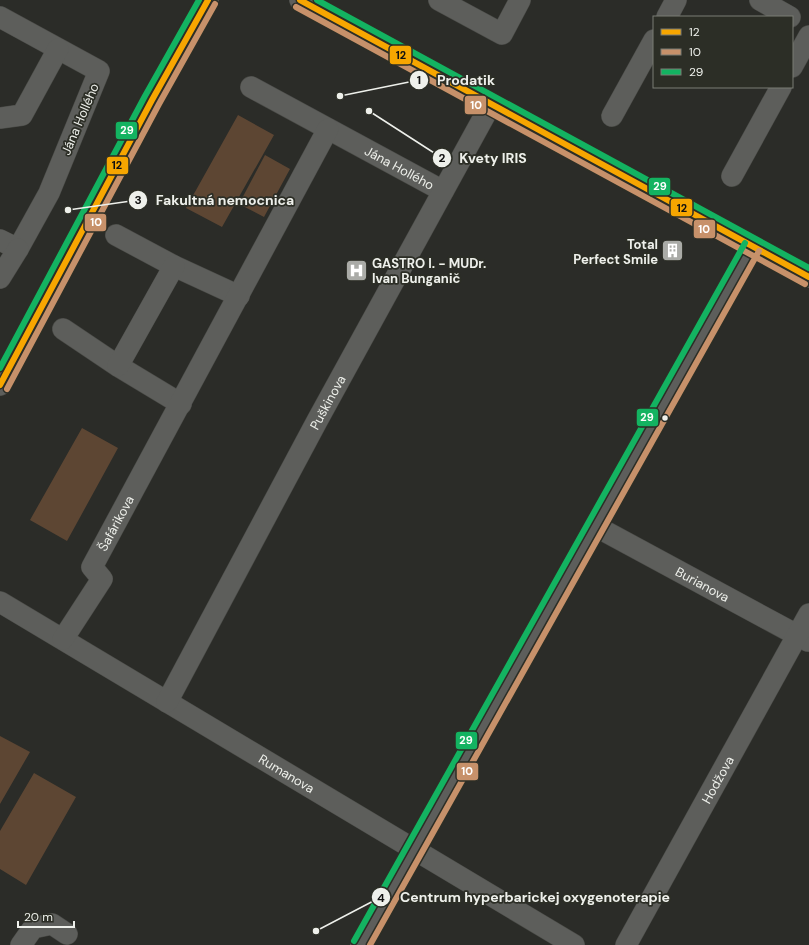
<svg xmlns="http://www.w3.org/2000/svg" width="809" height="945" font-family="'DM Sans',sans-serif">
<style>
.green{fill:#5d4633}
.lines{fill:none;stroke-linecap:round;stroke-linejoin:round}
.minor-casing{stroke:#484945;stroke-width:22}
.minor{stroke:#5d5e5b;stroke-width:21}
.bus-1-casing{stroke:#2c2e26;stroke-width:9}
.bus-2-casing{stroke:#2c2e26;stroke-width:9}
.bus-3-casing{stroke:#2c2e26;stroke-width:9}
.bus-1{stroke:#f7a600;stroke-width:6}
.bus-2{stroke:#c7916a;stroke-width:6}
.bus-3{stroke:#13b361;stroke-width:6}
.bus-dot{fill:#eef0eb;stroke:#2c2e26;stroke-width:1.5}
.labels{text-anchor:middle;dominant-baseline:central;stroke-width:3.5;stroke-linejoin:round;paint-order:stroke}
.street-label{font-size:13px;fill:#eef0eb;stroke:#2c2e26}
.poi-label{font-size:13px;font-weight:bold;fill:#eef0eb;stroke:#2c2e26;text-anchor:end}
.leader{fill:none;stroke:#eef0eb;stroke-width:1.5}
.callout-dot{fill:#eef0eb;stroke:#2c2e26;stroke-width:1.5}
.mark-label{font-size:12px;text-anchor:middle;font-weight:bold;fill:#111}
.callout-label{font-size:14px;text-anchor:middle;font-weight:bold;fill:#eef0eb;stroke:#2c2e26;stroke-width:3.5;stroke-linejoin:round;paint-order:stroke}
.line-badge{stroke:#2c2e26;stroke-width:1.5}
.badge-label{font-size:11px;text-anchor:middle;font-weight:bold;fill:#fff}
.pale-badge-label{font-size:11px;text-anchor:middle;font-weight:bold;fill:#111}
</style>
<rect width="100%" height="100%" fill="#2b2c28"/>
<path class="green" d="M 238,115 L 274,135 L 222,227 L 186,208 Z
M 265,155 L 290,169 L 264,217 L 239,204 Z
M 82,428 L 118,448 L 67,541 L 30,520 Z
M 0,736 L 30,752 L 0,804 Z
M 34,773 L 76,797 L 26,885 L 0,869 L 0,831 Z"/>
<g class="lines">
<defs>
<g id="minor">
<path d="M 300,0 L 809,277"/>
<path d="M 439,0 L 502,34 L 520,0"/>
<path d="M 760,0 L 790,17"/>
<path d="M 0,17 L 99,71 L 49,193 L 18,249 L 0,240"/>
<path d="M 667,17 L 676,0"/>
<path d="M 792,67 L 809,36"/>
<path id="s1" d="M 251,87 L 443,191"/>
<path d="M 612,116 L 654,40"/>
<path d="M 0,118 L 22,115 L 58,49"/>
<path d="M 732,176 L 781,87"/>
<path d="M 116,235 L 174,266 L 239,296"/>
<path d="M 0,278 L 18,249"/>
<path d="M 63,329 L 118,366 L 181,404"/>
<path d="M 118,366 L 174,266"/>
<path d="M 0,385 L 152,100 L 208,0"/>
<path id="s2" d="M 597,527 L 808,641"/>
<path id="s3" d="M 0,602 L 574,945"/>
<path id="s4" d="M 63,639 L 102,579 L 92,567 L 328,129"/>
<path id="s5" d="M 167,702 L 317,421 L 491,104"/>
<path d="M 21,945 L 33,928 L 52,924 L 67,934"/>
<path d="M 361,945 L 752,247"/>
<path id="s6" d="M 626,945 L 809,614"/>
</g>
</defs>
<use href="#minor" class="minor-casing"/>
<use href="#minor" class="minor"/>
<defs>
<path id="bus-1" d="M 300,0 L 809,277
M 0,385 L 152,100 L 208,0"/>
<path id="bus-2" d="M 296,7 L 805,284
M 7,389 L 159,104 L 215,4
M 370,945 L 759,251"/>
<path id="bus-3" d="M 317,0 L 809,268
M 0,368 L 145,96 L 199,0
M 354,941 L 745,243"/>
</defs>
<use href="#bus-1" class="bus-1-casing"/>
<use href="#bus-2" class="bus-2-casing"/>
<use href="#bus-3" class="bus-3-casing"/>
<use href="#bus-1" class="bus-1"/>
<use href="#bus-2" class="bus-2"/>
<use href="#bus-3" class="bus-3"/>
</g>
<defs>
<symbol id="building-square" viewBox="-11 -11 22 22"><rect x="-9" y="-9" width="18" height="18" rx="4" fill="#aaaba7" stroke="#2c2e26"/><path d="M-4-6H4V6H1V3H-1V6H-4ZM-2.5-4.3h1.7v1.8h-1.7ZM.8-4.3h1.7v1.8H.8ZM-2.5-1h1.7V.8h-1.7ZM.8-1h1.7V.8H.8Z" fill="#fff"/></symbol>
<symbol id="hospital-square" viewBox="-11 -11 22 22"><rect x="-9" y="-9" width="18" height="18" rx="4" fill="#aaaba7" stroke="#2c2e26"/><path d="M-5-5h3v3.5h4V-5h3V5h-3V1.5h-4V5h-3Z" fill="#fff"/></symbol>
</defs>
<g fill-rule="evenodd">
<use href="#building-square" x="660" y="238" width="25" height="25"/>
<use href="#hospital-square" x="344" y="258" width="25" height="25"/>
</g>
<circle class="bus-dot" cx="665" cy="418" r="3.5"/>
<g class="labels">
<g class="street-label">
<text transform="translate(80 119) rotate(-67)">Jána Hollého</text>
<text stroke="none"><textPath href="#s1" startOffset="169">Jána Hollého</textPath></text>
<text stroke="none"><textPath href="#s5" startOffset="340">Puškinova</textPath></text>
<text stroke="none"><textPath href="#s4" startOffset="137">Šafárikova</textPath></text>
<text stroke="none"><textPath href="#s2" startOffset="120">Burianova</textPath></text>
<text stroke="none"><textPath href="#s3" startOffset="334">Rumanova</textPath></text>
<text stroke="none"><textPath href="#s6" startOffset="189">Hodžova</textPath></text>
</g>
<g class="poi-label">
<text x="658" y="244">Total<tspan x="658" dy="15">Perfect Smile</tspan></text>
<text x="372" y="263" text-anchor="start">GASTRO I. - MUDr.<tspan x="372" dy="15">Ivan Bunganič</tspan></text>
</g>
</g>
<path class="leader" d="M340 96L419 80M369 111L442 158M68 210L138 200M316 931L381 897"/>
<g class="callout-dot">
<circle cx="340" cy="96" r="4"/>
<circle cx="369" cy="111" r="4"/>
<circle cx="68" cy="210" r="4"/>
<circle cx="316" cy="931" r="4"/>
<circle cx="419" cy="80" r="10"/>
<circle cx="442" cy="158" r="10"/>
<circle cx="138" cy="200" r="10"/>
<circle cx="381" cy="897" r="10"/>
</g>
<g class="mark-label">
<text x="419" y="84">1</text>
<text x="442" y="162">2</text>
<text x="138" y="204">3</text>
<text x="381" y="902">4</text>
</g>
<g class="callout-label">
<text x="466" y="85">Prodatik</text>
<text x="493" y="163">Kvety IRIS</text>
<text x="225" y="205">Fakultná nemocnica</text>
<text x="535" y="902">Centrum hyperbarickej oxygenoterapie</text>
</g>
<g class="line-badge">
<rect x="389" y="45" width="23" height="20" rx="4" fill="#f7a600"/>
<rect x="464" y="95" width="23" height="20" rx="4" fill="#c7916a"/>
<rect x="115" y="121" width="23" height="19" rx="4" fill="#13b361"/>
<rect x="106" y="156" width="23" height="19" rx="4" fill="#f7a600"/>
<rect x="648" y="177" width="23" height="19" rx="4" fill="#13b361"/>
<rect x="670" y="198" width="23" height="19" rx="4" fill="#f7a600"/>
<rect x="84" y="213" width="23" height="19" rx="4" fill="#c7916a"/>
<rect x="693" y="219" width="23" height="20" rx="4" fill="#c7916a"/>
<rect x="636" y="408" width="23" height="19" rx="4" fill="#13b361"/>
<rect x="455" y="731" width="23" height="19" rx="4" fill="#13b361"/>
<rect x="456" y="762" width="23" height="19" rx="4" fill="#c7916a"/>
</g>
<g class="badge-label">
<text x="476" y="109">10</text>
<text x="127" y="134">29</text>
<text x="660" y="190">29</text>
<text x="96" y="226">10</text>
<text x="704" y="233">10</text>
<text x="647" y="421">29</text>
<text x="466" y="744">29</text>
<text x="467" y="775">10</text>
</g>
<g class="pale-badge-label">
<text x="401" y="59">12</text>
<text x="117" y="169">12</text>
<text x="682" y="212">12</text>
</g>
<rect x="653" y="16" width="140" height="72" fill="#2c2e26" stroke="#7a7c75"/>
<rect x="661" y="29" width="20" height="6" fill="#f7a600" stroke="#7a7c75"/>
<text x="689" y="36" font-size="12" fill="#eef0eb">12</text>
<rect x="661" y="49" width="20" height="6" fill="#c7916a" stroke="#7a7c75"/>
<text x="689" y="56" font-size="12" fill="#eef0eb">10</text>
<rect x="661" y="69" width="20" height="6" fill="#13b361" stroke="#7a7c75"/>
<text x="689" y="76" font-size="12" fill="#eef0eb">29</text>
<path d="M18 921v6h56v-6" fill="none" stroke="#eef0eb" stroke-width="2"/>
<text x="24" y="921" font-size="12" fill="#eef0eb" stroke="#2c2e26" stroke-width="3" paint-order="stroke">20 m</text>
</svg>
